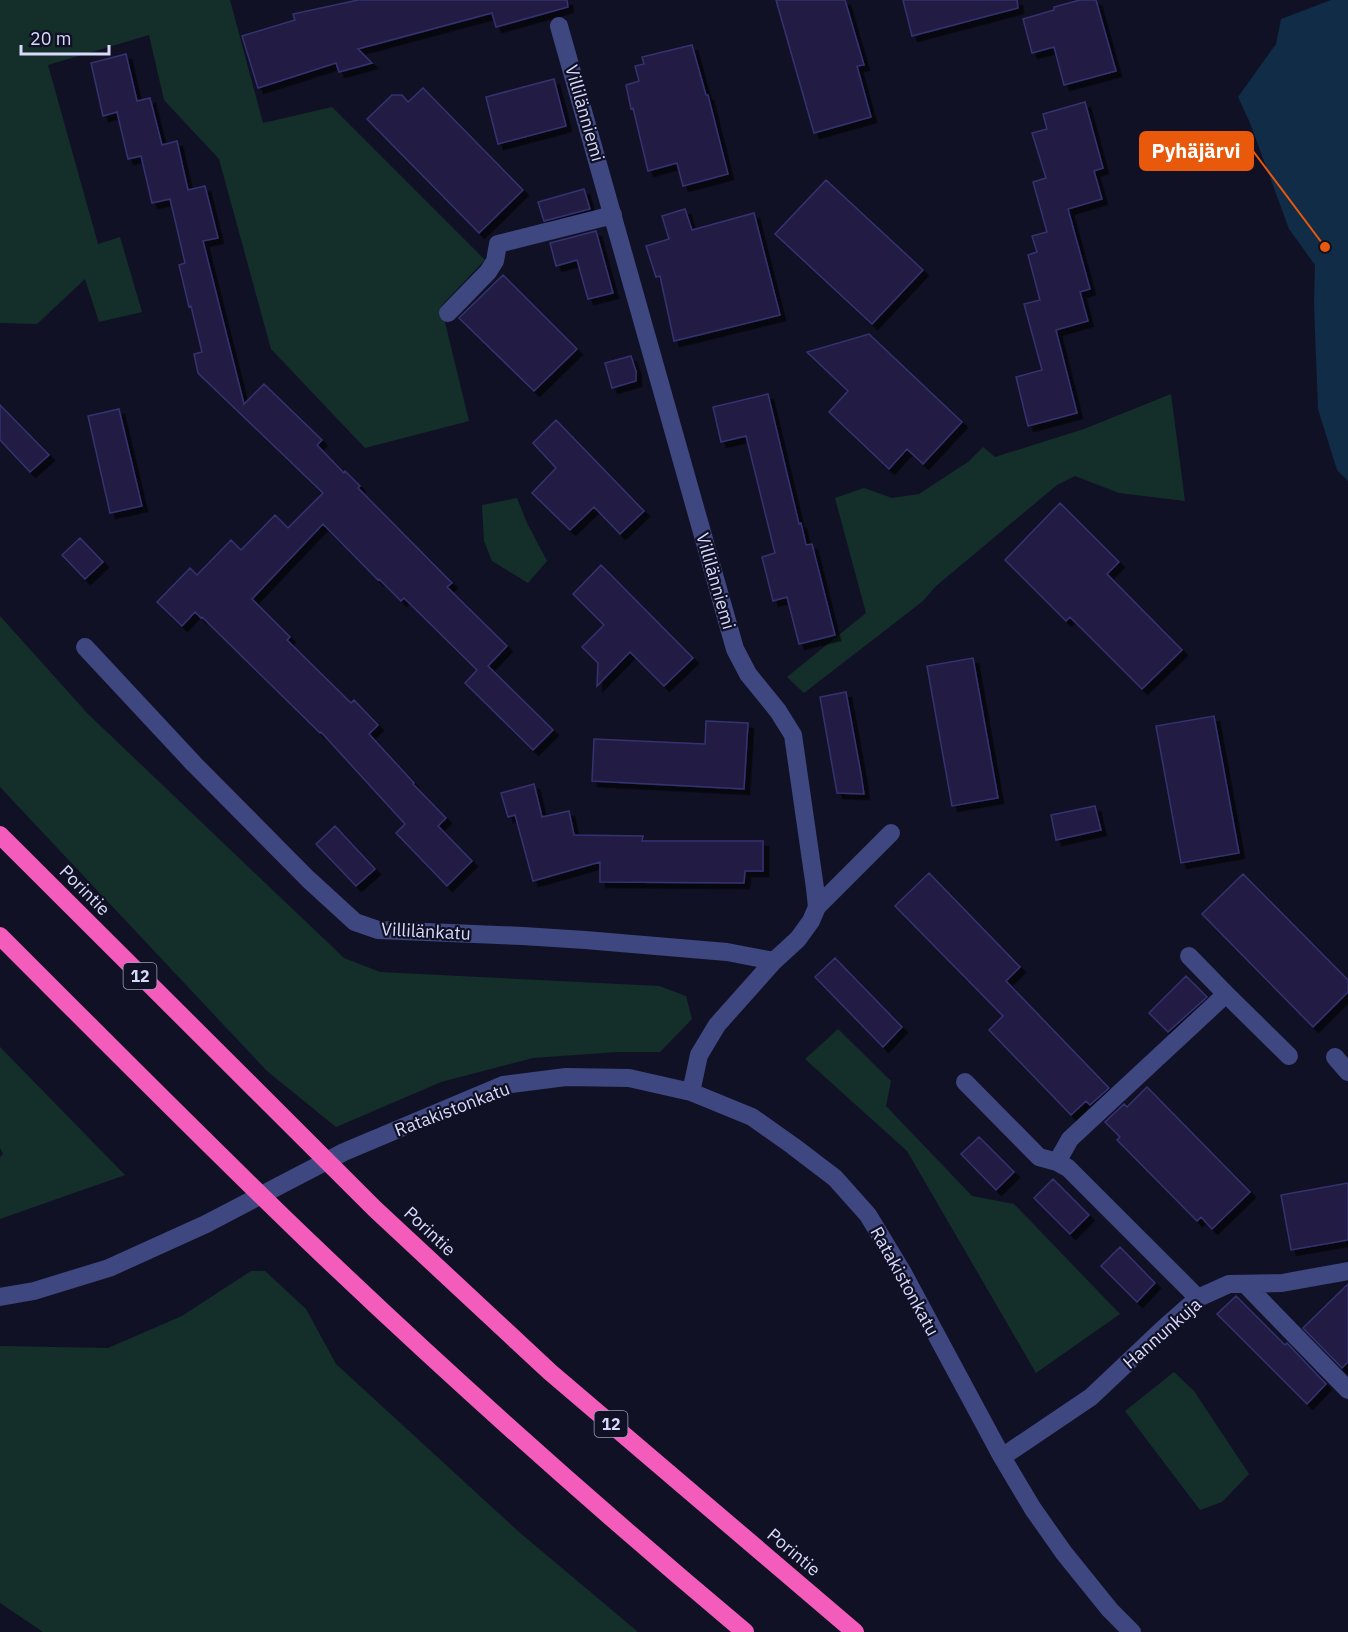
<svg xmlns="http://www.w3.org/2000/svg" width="1348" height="1632" font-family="'IBM Plex Sans',sans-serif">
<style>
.green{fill:#142f2a}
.water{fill:#102c46}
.building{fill:#201e45;stroke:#353270;stroke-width:1.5;filter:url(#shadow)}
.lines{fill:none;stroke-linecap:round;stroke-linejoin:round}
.minor{stroke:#3f4781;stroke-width:18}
.highway{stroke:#f45cbc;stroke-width:18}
.labels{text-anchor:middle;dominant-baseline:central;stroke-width:4.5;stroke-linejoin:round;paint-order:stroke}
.shield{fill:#111126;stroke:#9c9ebc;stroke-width:1.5}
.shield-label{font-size:16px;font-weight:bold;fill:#d8dafc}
.street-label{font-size:18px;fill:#d8dafc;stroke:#111126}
.leader{fill:none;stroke:#e8590c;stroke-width:2}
.callout-dot{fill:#e8590c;stroke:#111126;stroke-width:2}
.callout{fill:#e8590c;stroke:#e8590c;stroke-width:2}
.callout-label{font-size:20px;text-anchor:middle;font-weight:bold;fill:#fff}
</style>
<defs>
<filter id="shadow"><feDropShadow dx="5.5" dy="5.5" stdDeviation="0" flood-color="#0009"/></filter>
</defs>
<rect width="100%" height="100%" fill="#111126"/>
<path class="green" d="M 0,0 L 230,0 L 263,123 L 332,107 L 485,260 L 441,306 L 469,421 L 365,448 L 271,349 L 219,159 L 164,100 L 149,35 L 48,65 L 98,244 L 120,237 L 142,312 L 99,322 L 85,279 L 37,324 L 0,323 Z
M 1171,394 L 1185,501 L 1119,493 L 1075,476 L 1057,485 L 936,586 L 923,601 L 804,693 L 787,677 L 866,613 L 835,498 L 864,488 L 892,498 L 919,494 L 968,462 L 983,447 L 995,457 L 1084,429 Z
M 517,498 L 527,523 L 547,561 L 528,583 L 492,561 L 484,541 L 482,505 Z
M 0,616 L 88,714 L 344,958 L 380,972 L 659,986 L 686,996 L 692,1019 L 660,1052 L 617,1052 L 533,1058 L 441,1082 L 336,1127 L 267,1071 L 0,787 Z
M 838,1029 L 891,1081 L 886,1106 L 972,1196 L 1014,1204 L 1120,1314 L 1036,1373 L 907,1151 L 805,1059 Z
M 0,1047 L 125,1175 L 0,1219 L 0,1157 L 3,1154 L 0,1148 Z
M 251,1271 L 265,1271 L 306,1309 L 336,1364 L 519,1532 L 638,1632 L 43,1632 L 0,1603 L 0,1346 L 108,1348 L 182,1316 Z
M 1174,1372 L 1194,1391 L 1249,1474 L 1222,1502 L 1200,1510 L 1125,1411 Z"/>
<path class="water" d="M 1331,0 L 1348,0 L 1348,481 L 1337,470 L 1318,409 L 1314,304 L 1315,265 L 1289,229 L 1250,123 L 1238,97 L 1276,44 L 1281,19 Z"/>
<path class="building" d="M 358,0 L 567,0 L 568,7 L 496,27 L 492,13 L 358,49 L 372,63 L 339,72 L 336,63 L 258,88 L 242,36 L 295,20 L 293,14 Z
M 776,0 L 845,0 L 864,65 L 857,66 L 871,117 L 814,133 Z
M 903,0 L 1017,0 L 1018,8 L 912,36 Z
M 1080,0 L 1096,0 L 1116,71 L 1064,85 L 1054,47 L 1032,53 L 1023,19 L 1054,10 L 1054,7 Z
M 692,45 L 706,95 L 708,95 L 728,174 L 683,186 L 677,163 L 648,171 L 633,108 L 631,109 L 626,85 L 639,81 L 635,66 L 644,64 L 642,57 Z
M 126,54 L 137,101 L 150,98 L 162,145 L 177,141 L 188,190 L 205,186 L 218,238 L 203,241 L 244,404 L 264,384 L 322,440 L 317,445 L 344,473 L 345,471 L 360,486 L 358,488 L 452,583 L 447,587 L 507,646 L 488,666 L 553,730 L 533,750 L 465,683 L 477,670 L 404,598 L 401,601 L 379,579 L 378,580 L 323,524 L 252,599 L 290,637 L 287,640 L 351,703 L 354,700 L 378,725 L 369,734 L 414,783 L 413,784 L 446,818 L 438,826 L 472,861 L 447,886 L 396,833 L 405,824 L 321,732 L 320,733 L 202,617 L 201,618 L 195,612 L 182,626 L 157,602 L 190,568 L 197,575 L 231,540 L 241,550 L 275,515 L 288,528 L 323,493 L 198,373 L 194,354 L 202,352 L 191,306 L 189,307 L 179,265 L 185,263 L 170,199 L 152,203 L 141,156 L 128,159 L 117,112 L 103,116 L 91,63 Z
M 554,79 L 566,126 L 498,144 L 486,97 Z
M 423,88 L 523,190 L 479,233 L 367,119 L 392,95 L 402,95 L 408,102 Z
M 1085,102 L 1103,168 L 1094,171 L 1102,199 L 1068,209 L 1090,289 L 1080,292 L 1088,321 L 1056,330 L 1077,413 L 1028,426 L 1016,377 L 1042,370 L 1024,304 L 1040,300 L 1028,255 L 1037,252 L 1032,236 L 1047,232 L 1033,182 L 1046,178 L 1032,133 L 1047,129 L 1043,114 Z
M 826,180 L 923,270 L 872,324 L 775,234 Z
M 584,189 L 590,209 L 544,221 L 538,202 Z
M 685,209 L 692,230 L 754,213 L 780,315 L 674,341 L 660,276 L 656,277 L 646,246 L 669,239 L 662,216 Z
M 596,231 L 613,293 L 588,299 L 577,260 L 556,266 L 550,243 Z
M 503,275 L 577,349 L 534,391 L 459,318 Z
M 869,334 L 962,422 L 923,464 L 907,449 L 889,469 L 829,412 L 848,391 L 807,352 Z
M 631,356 L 636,371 L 636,381 L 612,388 L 605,363 Z
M 768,394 L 799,524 L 801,523 L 806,545 L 812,544 L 835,635 L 799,644 L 787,597 L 773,601 L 762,557 L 775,553 L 746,436 L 721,442 L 713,407 Z
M 0,405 L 49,455 L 30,472 L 0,440 Z
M 119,409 L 142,506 L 110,513 L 88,416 Z
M 556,420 L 644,511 L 620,534 L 594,507 L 570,530 L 532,493 L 556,468 L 533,443 Z
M 1060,503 L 1119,562 L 1107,574 L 1182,650 L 1142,689 L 1070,617 L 1066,621 L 1005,560 Z
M 80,538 L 103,562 L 85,579 L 62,555 Z
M 601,565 L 693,658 L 664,686 L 630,652 L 597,686 L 598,663 L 582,647 L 604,625 L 573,594 Z
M 973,658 L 998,798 L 952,806 L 927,666 Z
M 846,692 L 861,774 L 864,794 L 837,793 L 820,697 Z
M 1214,716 L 1239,853 L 1181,863 L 1156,726 Z
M 706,721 L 748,723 L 744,789 L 592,781 L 594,739 L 705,744 Z
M 534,784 L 542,817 L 569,811 L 574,835 L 643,836 L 642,841 L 763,841 L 763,871 L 745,871 L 744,883 L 600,882 L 600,862 L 533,881 L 515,815 L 508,817 L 501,793 Z
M 1095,806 L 1101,830 L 1056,840 L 1051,815 Z
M 335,826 L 375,869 L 356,886 L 316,844 Z
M 929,873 L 1020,967 L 1006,981 L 1109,1088 L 1090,1105 L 1086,1101 L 1071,1115 L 989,1030 L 1003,1016 L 895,906 Z
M 1243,874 L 1348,980 L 1348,992 L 1313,1027 L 1202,914 Z
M 835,958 L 902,1027 L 883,1047 L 815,977 Z
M 1186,976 L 1207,997 L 1168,1032 L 1149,1013 Z
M 1147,1087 L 1250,1192 L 1212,1229 L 1201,1217 L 1197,1221 L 1117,1140 L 1120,1137 L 1105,1122 L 1124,1104 L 1127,1107 Z
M 979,1137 L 1014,1172 L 996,1190 L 961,1154 Z
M 1053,1179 L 1089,1215 L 1070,1234 L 1034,1198 Z
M 1348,1183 L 1348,1240 L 1291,1250 L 1281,1195 Z
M 1120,1247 L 1155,1283 L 1137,1302 L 1101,1266 Z
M 1348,1284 L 1348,1362 L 1342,1368 L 1303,1328 Z
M 1236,1296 L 1285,1345 L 1287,1343 L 1326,1384 L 1307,1404 L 1217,1314 Z"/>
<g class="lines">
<path class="minor" d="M 559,26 L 735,649 L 748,674 L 778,711 L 793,735 L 815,888 L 817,907 L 811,921 L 798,939 L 774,961 L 717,1025 L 699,1055 L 691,1092
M 448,313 L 488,272 L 495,261 L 498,244 L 613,215
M 85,647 L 194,764 L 308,879 L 355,922 L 378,930 L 523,936 L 585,940 L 727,952 L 774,961
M 817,907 L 891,833
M 1189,956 L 1226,994 L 1289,1056
M 1335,1057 L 1348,1072
M 965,1082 L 1039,1157 L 1057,1162 L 1068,1168 L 1198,1298
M 1057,1162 L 1070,1139 L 1226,994
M 1245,1284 L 1348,1390
M 0,1297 L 34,1291 L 109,1268 L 206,1224 L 344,1152 L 503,1085 L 566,1077 L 629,1078 L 691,1092 L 752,1117 L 793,1146 L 835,1178 L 868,1215 L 903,1273 L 1002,1457 L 1033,1509 L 1064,1553 L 1110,1610 L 1132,1632
M 1002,1457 L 1091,1397 L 1164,1328 L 1198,1298 L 1229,1284 L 1282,1283 L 1348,1271"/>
<path class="highway" d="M 0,835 L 375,1209 L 550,1372 L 855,1632
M 0,936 C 102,1038 203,1140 306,1239 C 448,1375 595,1506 745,1632"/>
</g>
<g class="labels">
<g class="shield">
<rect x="123.5" y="963" width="33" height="26" rx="4.5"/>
<rect x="594.5" y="1411" width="33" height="26" rx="4.5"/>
</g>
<g class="shield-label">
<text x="140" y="976">12</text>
<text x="611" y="1424">12</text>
</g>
<g class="street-label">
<text transform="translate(585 113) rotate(74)">Villilänniemi</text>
<text transform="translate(716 581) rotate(74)">Villilänniemi</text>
<text transform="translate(85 890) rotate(45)">Porintie</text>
<text transform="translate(426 931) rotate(3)">Villilänkatu</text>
<text transform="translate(452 1109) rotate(-21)">Ratakistonkatu</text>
<text transform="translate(430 1231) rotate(43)">Porintie</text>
<text transform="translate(905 1281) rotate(61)">Ratakistonkatu</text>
<text transform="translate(1162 1333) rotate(-41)">Hannunkuja</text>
<text transform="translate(794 1552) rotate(40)">Porintie</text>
</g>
</g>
<path class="leader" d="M1325 247L1253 151"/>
<circle class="callout-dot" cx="1325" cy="247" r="6"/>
<rect class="callout" x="1140" y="132" width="113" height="38" rx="6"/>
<g class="callout-label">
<text x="1196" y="158">Pyhäjärvi</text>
</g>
<path d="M21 45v9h88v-9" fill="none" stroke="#d8dafc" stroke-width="3"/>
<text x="30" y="45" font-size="18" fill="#d8dafc" stroke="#111126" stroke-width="4.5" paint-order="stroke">20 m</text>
</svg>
